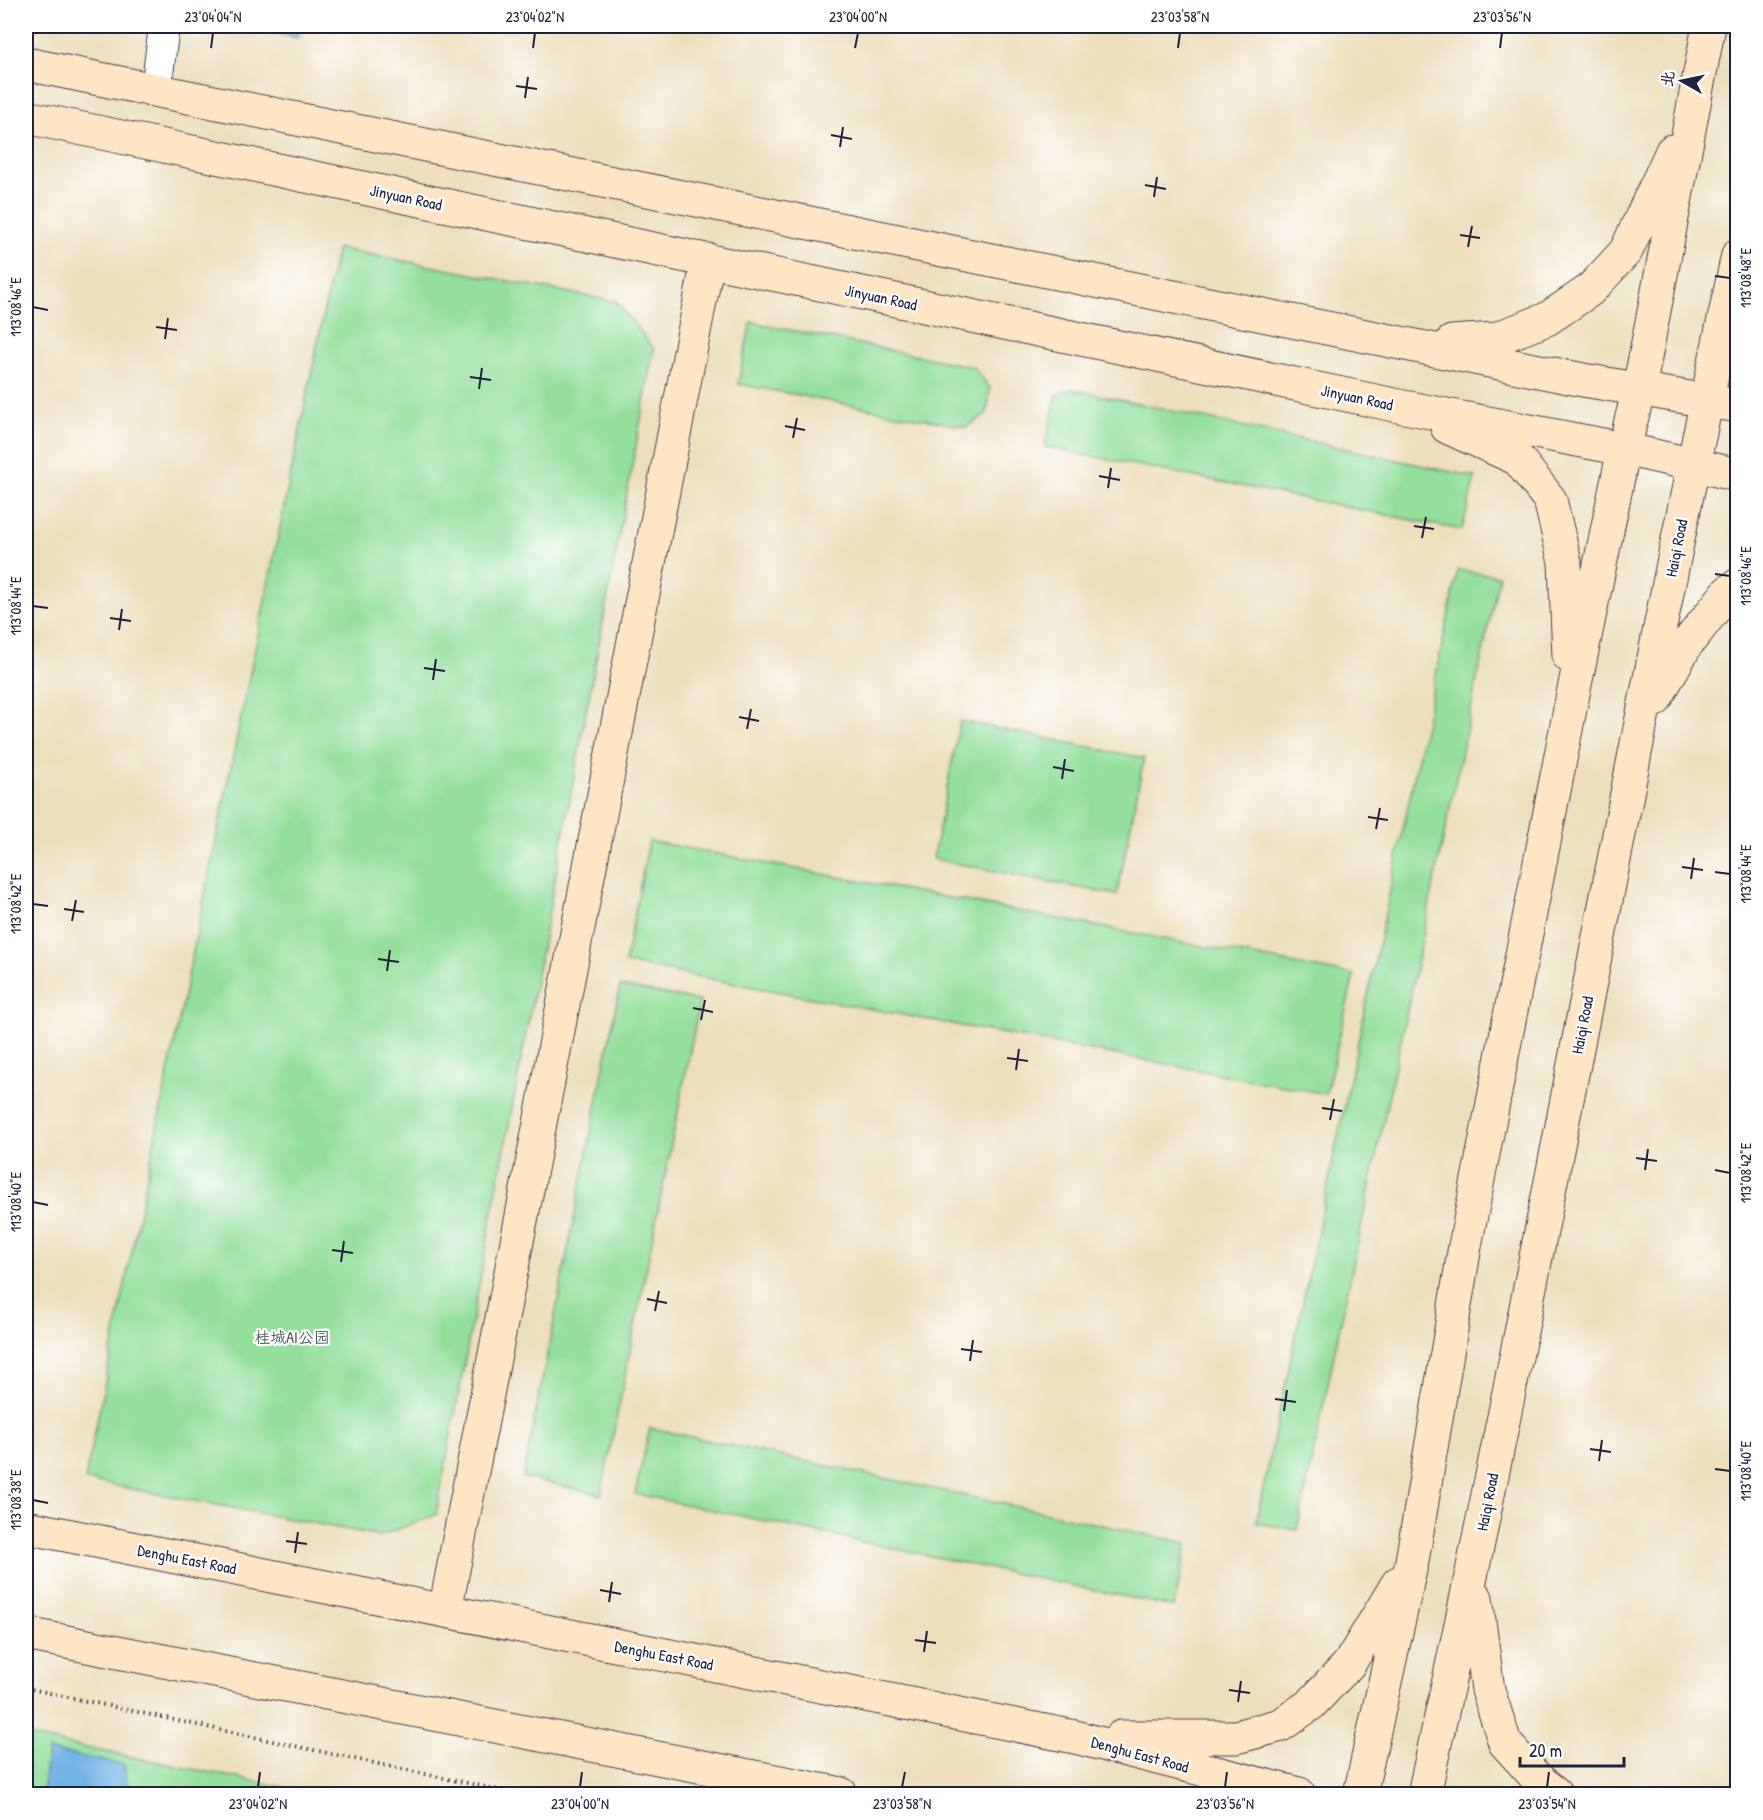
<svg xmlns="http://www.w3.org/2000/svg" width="1763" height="1820" font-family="'Patrick Hand','LXGW WenKai TC',sans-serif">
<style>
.green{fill:#93df9b;stroke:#5a806b;stroke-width:1.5}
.water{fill:#6fb3e5;stroke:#486a90;stroke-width:1.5}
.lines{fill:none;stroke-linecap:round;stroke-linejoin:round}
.street-casing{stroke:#403e4e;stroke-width:32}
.secondary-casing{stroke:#403e4e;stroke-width:35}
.path{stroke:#403e4e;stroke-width:4;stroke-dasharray:1.5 4.5;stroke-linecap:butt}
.street{stroke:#fff;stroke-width:30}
.secondary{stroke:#fde5c5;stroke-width:33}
.ticks{fill:none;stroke:#22223b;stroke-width:2}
.labels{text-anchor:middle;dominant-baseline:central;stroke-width:4.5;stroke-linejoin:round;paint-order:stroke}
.street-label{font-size:16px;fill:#22223b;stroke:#fff}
.park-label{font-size:16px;fill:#445b58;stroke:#fff}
.neatline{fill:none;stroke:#22223b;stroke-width:2}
.ticks-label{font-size:15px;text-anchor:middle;fill:#22223b}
</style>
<rect width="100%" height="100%" fill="#fff"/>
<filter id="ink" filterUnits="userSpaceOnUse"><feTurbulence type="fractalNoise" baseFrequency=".0167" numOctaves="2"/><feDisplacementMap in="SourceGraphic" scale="12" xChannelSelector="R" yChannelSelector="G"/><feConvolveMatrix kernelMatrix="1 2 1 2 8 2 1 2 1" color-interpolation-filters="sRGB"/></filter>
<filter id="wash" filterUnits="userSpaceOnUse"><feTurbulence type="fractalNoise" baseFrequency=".008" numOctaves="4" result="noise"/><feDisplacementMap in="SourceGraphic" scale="24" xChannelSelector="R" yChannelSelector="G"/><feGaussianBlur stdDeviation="1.35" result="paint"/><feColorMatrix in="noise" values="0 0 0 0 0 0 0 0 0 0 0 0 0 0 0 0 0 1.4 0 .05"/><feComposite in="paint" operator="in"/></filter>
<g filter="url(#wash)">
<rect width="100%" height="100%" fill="#eddfbd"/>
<path class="green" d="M 337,248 L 617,302 L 654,349 L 436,1515 L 380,1536 L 85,1480 Z
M 751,322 L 973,367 L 990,388 L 987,414 L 966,427 L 738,384 Z
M 1071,389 L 1475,477 L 1462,530 L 1045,447 L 1057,394 Z
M 1458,570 L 1499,576 L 1297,1530 L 1256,1523 Z
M 960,721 L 1144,758 L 1117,895 L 933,859 Z
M 649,841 L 1354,975 L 1326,1094 L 625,963 Z
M 620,986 L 700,1001 L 601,1495 L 523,1477 Z
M 650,1428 L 1187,1543 L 1174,1607 L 635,1494 Z
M 26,1736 L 319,1794 L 26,1794 Z"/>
<path class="water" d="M 248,26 L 300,26 L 298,38 Z
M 48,1750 L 124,1765 L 129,1794 L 42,1794 Z"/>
</g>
<g filter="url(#ink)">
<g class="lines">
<defs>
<path id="street" d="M 156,90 L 164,26"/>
<path id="secondary" d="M 26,64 L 1583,380 L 1738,406
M 26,117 L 1399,406 L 1624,449 L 1738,475
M 1452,342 L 1495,339 L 1547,319 L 1590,290 L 1626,251 L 1672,151
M 1447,427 L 1518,459 L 1550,500 L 1565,562 L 1569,656
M 1655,700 L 1686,645 L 1728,592 L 1738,585
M 26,1527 L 1075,1737 L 1299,1794
M 1476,1598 L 1488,1690 L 1505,1743 L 1535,1776 L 1555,1794
M 445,1611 L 708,260
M 26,1634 L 841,1794
M 1121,1737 L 1236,1737 L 1281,1725 L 1311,1704 L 1349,1664 L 1398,1583
M 1360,1794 L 1412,1561 L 1465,1246 L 1571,704 L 1624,449 L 1639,389 L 1709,26
M 1424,1794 C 1538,1283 1626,766 1738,255"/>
</defs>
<use href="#street" class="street-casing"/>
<use href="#secondary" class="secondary-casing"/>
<path class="path" d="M 26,1688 L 518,1794"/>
<use href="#street" class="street"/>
<use href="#secondary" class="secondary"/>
</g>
</g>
<path class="ticks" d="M 211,48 L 213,33M 533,48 L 535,33M 855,48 L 858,33M 1178,48 L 1180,33M 1500,48 L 1502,33M 516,86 L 537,89M 525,98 L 528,77M 831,135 L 852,139M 840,147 L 843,127M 1145,185 L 1166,189M 1154,197 L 1157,177M 1460,235 L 1480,238M 1468,247 L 1472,226M 1715,276 L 1730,278M 33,307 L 48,310M 156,327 L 177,330M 165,339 L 168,318M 470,377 L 491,380M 479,389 L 482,368M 785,426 L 805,430M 793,438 L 797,418M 1099,476 L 1120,480M 1108,488 L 1111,468M 1414,526 L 1434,529M 1422,538 L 1426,517M 1715,574 L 1730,576M 33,606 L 48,608M 110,618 L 131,621M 119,630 L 122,609M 424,668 L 445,671M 433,680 L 436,659M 739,717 L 759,721M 747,729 L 751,709M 1053,767 L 1074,771M 1062,779 L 1065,759M 1368,817 L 1388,820M 1376,829 L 1380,808M 1682,867 L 1703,870M 1715,872 L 1730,874M 1691,879 L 1694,858M 33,904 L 48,906M 64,909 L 84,912M 72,921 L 76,900M 378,959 L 399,962M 387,971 L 390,950M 693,1008 L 713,1012M 701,1020 L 705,1000M 1007,1058 L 1028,1061M 1016,1070 L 1019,1049M 1322,1108 L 1342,1111M 1330,1120 L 1334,1099M 1636,1158 L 1657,1161M 1645,1170 L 1648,1149M 1715,1170 L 1730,1173M 33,1202 L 48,1205M 332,1250 L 353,1253M 341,1262 L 344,1241M 647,1299 L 667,1303M 655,1311 L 659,1291M 961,1349 L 982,1352M 970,1361 L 973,1340M 1275,1399 L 1296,1402M 1284,1411 L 1287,1390M 1590,1449 L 1611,1452M 1599,1461 L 1602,1440M 1715,1469 L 1730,1471M 33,1500 L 48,1503M 286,1541 L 307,1544M 295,1553 L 298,1532M 600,1590 L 621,1594M 609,1602 L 612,1582M 915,1640 L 936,1643M 924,1652 L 927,1631M 1229,1690 L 1250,1693M 1238,1702 L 1241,1681M 258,1787 L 260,1772M 580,1787 L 582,1772M 902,1787 L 905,1772M 1225,1787 L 1227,1772M 1547,1787 L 1549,1772"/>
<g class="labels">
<g class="street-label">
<text transform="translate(406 197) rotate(12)">Jinyuan Road</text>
<text transform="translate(881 297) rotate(12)">Jinyuan Road</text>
<text transform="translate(1357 397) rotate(12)">Jinyuan Road</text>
<text transform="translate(1676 548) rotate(-79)">Haiqi Road</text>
<text transform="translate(1582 1025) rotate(-79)">Haiqi Road</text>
<text transform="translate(1487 1502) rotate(-79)">Haiqi Road</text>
<text transform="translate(187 1559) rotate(11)">Denghu East Road</text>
<text transform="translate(664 1655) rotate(11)">Denghu East Road</text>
<text transform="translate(1140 1754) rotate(15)">Denghu East Road</text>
</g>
<g class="park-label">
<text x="292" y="1337">桂城AI公园</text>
</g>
</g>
<rect width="1763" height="1820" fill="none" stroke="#fff" stroke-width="66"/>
<g transform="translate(1682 81) rotate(279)" stroke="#ffffff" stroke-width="4.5" paint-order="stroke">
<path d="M0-4.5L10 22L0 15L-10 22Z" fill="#22223b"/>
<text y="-9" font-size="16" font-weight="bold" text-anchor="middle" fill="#22223b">北</text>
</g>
<path d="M1520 1757v9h104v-9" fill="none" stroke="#22223b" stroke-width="3"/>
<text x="1529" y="1757" font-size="18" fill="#22223b" stroke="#ffffff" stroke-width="4.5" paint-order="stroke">20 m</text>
<rect x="33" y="33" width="1697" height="1754" class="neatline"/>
<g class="ticks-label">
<text x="213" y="22">23°04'04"N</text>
<text x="535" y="22">23°04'02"N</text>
<text x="858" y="22">23°04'00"N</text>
<text x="1180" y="22">23°03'58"N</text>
<text x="1502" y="22">23°03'56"N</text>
<text transform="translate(1746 278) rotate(-90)" y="5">113°08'48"E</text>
<text transform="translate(16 307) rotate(-90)" y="5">113°08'46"E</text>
<text transform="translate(1746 576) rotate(-90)" y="5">113°08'46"E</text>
<text transform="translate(16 606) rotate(-90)" y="5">113°08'44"E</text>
<text transform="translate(1746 874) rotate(-90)" y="5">113°08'44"E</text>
<text transform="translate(16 904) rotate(-90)" y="5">113°08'42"E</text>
<text transform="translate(1746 1173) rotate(-90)" y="5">113°08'42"E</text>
<text transform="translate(16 1202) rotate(-90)" y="5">113°08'40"E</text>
<text transform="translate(1746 1471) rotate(-90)" y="5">113°08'40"E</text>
<text transform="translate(16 1500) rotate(-90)" y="5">113°08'38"E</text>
<text x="258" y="1809">23°04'02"N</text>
<text x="580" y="1809">23°04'00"N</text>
<text x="902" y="1809">23°03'58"N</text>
<text x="1225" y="1809">23°03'56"N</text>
<text x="1547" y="1809">23°03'54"N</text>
</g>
</svg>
